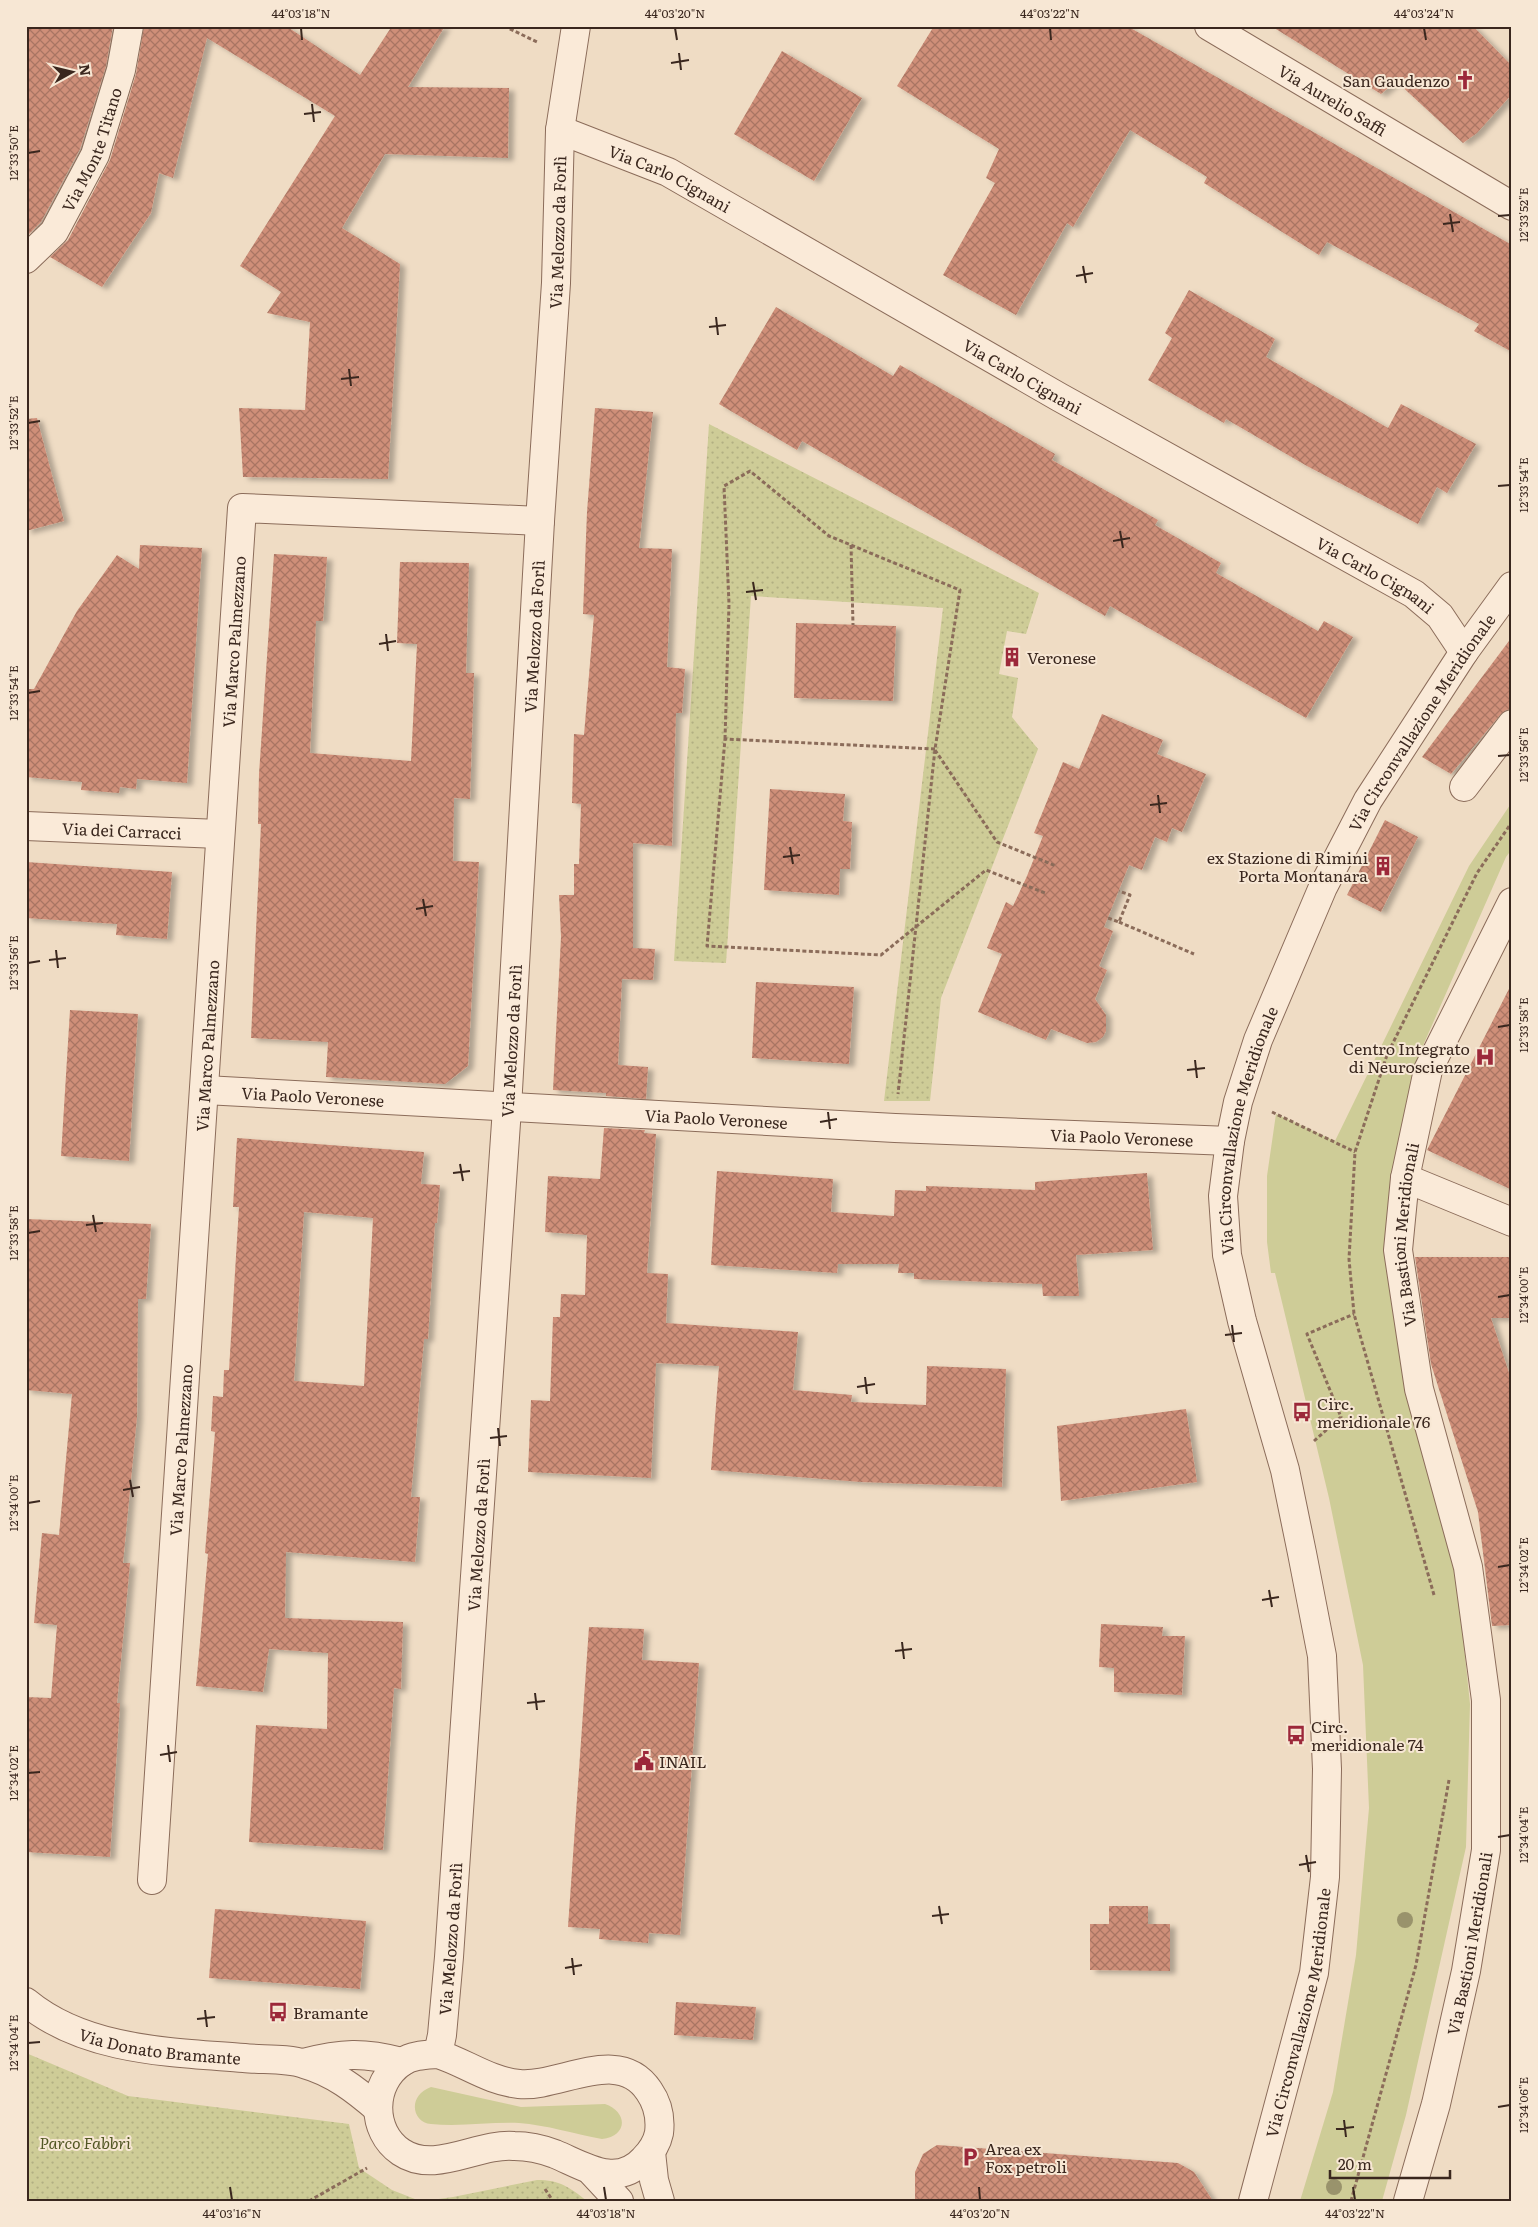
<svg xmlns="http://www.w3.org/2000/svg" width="1538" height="2227" font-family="Literata,serif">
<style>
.grass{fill:#cecc97}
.park{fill:url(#park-dots)}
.building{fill:url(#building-cross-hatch);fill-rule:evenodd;filter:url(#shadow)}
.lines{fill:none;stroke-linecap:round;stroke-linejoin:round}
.minor-casing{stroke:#8b6c5a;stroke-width:30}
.path{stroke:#8b6c5a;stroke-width:3;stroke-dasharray:4 2.5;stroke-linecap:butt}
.minor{stroke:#faead8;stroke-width:28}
.tree{fill:#99936c}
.ticks{fill:none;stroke:#3a271e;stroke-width:2}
.labels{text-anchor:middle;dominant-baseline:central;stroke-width:4;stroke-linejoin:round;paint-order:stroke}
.poi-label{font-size:16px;fill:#3a271e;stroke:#f7e7d4;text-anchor:start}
.street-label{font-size:16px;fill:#3a271e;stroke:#f7e7d4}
.park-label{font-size:16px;font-style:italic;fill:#525724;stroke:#f7e7d4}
.neatline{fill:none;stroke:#3a271e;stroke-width:2}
.ticks-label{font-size:12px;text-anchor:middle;fill:#3a271e}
</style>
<defs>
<pattern id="park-dots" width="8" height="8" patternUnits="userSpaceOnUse" patternTransform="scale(1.25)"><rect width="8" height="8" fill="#cecc97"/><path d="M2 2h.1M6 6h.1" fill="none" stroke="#b2af82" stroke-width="1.8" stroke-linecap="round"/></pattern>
<pattern id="building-cross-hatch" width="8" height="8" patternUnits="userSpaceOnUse" patternTransform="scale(1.25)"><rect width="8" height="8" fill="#cf8f79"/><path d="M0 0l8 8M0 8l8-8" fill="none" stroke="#a97563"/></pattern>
<filter id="shadow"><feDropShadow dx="5.5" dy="3" stdDeviation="2.5" flood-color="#0004"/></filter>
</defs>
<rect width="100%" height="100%" fill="#efdcc4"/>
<path class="grass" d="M 1512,802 L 1512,849 L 1506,857 L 1414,1066 L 1386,1247 L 1456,1569 L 1470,1704 L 1466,1847 L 1406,2115 L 1382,2201 L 1300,2201 L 1333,2092 L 1356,1955 L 1369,1808 L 1363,1665 L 1329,1498 L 1275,1273 L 1271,1273 L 1267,1242 L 1267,1176 L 1276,1114 L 1335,1141 L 1469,866 Z
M 431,2087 L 521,2107 L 605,2104 C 628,2112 628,2136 602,2139 C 575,2134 546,2125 519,2123 C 490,2122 459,2127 431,2124 C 411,2122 408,2095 431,2087 Z"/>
<path class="park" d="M 709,424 L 1039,593 L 1026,634 L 1007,631 L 999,674 L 1018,678 L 1012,717 L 1038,749 L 941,998 L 930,1101 L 884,1101 L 943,608 L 751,596 L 726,963 L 674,961 Z
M 26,2053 L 128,2096 L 349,2124 L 359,2168 L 392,2190 L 420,2201 L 26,2201 Z
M 537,2180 C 560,2180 569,2187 587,2201 L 424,2201 L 453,2197 Z"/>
<path class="building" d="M 26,26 L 113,26 L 106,66 L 80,149 L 41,222 L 26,237 Z
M 144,26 L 286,26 L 360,75 L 392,26 L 445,26 L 408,87 L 509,88 L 508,158 L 385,154 L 342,228 L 400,264 L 388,479 L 243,477 L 239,408 L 305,410 L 310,322 L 267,313 L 281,292 L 240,266 L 335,116 L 207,38 L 173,178 L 159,173 L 151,213 L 102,287 L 50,257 L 68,240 L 110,160 L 136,74 Z
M 934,26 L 1127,26 L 1512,245 L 1512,352 L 1474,331 L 1479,324 L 1327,242 L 1319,255 L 1204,183 L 1207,177 L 1130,130 L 1073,227 L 1067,223 L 1016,315 L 943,275 L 995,183 L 986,178 L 999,149 L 897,86 Z
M 1271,26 L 1473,26 L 1512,66 L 1512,94 L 1477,133 L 1463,143 L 1396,81 L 1381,94 Z
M 782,51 L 862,98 L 814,181 L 734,134 Z
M 1189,290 L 1275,339 L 1266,357 L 1388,428 L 1401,404 L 1476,444 L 1447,493 L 1437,487 L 1418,524 L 1307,466 L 1226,419 L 1224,423 L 1148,380 L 1172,338 L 1165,333 Z
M 776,307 L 893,376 L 900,365 L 1055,454 L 1052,460 L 1158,520 L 1155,525 L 1221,563 L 1216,573 L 1318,631 L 1324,621 L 1353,637 L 1306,718 L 1110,606 L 1105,616 L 802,441 L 797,450 L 719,404 Z
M 595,408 L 653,412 L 639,548 L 672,549 L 667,667 L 685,669 L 682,713 L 676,713 L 672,846 L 633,843 L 633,948 L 655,949 L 653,980 L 622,979 L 618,1065 L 648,1067 L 646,1099 L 606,1096 L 606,1093 L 553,1090 L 561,937 L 559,895 L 574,895 L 574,864 L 579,864 L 581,804 L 572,803 L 574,734 L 584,735 L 594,615 L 583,614 L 587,512 Z
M 37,418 L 64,521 L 26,531 L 26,419 Z
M 140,545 L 202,548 L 187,783 L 137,779 L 136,789 L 120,787 L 119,793 L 81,790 L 82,782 L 26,777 L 26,689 L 34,689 L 77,611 L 117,555 L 139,569 Z
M 274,554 L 327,557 L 323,621 L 316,621 L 310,753 L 411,761 L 417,644 L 397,643 L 400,562 L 469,563 L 466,673 L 474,673 L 470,799 L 454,798 L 453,861 L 479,862 L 468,1066 L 445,1084 L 326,1077 L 328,1042 L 251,1038 L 261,824 L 258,824 L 259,774 Z
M 796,623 L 896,626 L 893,701 L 794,698 Z
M 1512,637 L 1512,709 L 1506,710 L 1500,715 L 1451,774 L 1422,757 Z
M 1102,714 L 1163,740 L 1157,754 L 1206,774 L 1182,832 L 1172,828 L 1167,842 L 1155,837 L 1142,870 L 1129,865 L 1104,927 L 1113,931 L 1099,966 L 1107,970 L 1095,999 L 1106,1015 L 1106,1031 L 1103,1037 L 1096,1042 L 1087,1043 L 1051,1029 L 1046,1040 L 978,1012 L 1002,954 L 987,948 L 1006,902 L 1013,906 L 1027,876 L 1043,836 L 1034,833 L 1063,762 L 1079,769 Z
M 770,789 L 845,794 L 843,821 L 852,822 L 850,869 L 840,869 L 839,895 L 764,890 Z
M 1385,820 L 1418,837 L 1381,912 L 1347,895 Z
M 26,862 L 172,872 L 167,939 L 116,935 L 117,924 L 26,918 Z
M 756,982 L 854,987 L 849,1064 L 752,1058 Z
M 1512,983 L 1512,1190 L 1427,1150 Z
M 70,1010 L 138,1014 L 129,1161 L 61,1156 Z
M 604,1128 L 645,1130 L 644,1133 L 656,1134 L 647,1273 L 668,1274 L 666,1323 L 798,1332 L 793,1390 L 852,1395 L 851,1402 L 926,1405 L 927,1366 L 1006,1369 L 1002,1487 L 861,1482 L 711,1470 L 719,1366 L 656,1363 L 651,1478 L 528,1472 L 531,1400 L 550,1401 L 553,1317 L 560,1317 L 561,1294 L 585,1295 L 587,1235 L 545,1232 L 548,1176 L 600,1179 Z
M 237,1138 L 424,1152 L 421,1184 L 440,1185 L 437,1223 L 435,1223 L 428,1339 L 424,1339 L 411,1497 L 420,1497 L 415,1562 L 286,1552 L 285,1618 L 403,1622 L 401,1689 L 394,1688 L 383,1850 L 249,1842 L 256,1725 L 327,1729 L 328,1653 L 269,1649 L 263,1692 L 196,1686 L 208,1554 L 205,1553 L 215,1432 L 211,1431 L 213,1396 L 223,1397 L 224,1370 L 229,1370 L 239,1207 L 233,1207 ZM 304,1212 L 373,1218 L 364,1386 L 294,1381 Z
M 717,1171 L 833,1179 L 831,1212 L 894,1216 L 895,1190 L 926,1191 L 926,1186 L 1035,1190 L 1035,1182 L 1147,1173 L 1153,1250 L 1076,1255 L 1079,1296 L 1043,1296 L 1042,1284 L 914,1279 L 914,1273 L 898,1273 L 899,1264 L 838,1264 L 837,1273 L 711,1265 Z
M 26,1219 L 151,1224 L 146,1299 L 138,1299 L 137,1417 L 123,1563 L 130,1563 L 117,1703 L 120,1703 L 110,1857 L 26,1852 L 26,1697 L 51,1698 L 57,1625 L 34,1623 L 42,1533 L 59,1535 L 72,1394 L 26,1390 Z
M 1415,1257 L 1512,1257 L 1512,1318 L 1491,1318 L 1512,1382 L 1512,1625 L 1492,1626 L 1478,1512 L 1431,1364 Z
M 1186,1409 L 1197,1482 L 1061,1501 L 1057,1426 Z
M 1101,1624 L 1163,1627 L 1162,1636 L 1185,1636 L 1182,1695 L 1114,1692 L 1114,1668 L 1099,1667 Z
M 589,1627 L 644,1629 L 642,1660 L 699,1663 L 680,1935 L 649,1933 L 648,1943 L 599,1939 L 600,1929 L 568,1927 Z
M 1109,1906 L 1148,1906 L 1148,1924 L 1170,1924 L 1170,1971 L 1090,1970 L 1090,1924 L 1109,1924 Z
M 215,1909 L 366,1921 L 360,1989 L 209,1978 Z
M 676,2002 L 756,2007 L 753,2040 L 674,2035 Z
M 937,2145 L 1178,2163 L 1194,2172 L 1213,2201 L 915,2201 L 915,2172 L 923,2154 Z"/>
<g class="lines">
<defs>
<g id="minor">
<path id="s1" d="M 1209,26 L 1512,206"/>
<path id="s2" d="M 560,130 L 668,172 L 1059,397 L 1414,594 L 1440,616 L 1464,652"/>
<path id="s3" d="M 26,259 L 54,232 L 95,155 L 121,70 L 129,26"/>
<path d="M 1464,787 L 1512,724"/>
<path id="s4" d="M 26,826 L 219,834"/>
<path id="s5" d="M 205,1090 L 895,1128 L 1230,1141"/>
<path d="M 1405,1178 L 1512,1222"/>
<path id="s6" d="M 152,1880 L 242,508 L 540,521"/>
<path id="s7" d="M 26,2002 C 85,2051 170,2052 244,2058 C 261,2060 288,2058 304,2064 C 333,2072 356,2090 378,2109"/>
<path id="s8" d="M 438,2054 L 442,2035 L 449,1957 L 507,1108 L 540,521 L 556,283 L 560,130 L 576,26"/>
<path d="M 438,2054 C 466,2063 489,2081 519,2084 C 560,2088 619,2045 649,2091 C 658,2104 661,2117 659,2133 C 657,2143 651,2152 644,2159 C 617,2189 584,2166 555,2154 C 542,2149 528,2146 514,2146 C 477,2143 435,2175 401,2152 C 370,2131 371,2083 402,2062 C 413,2055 425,2055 438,2054 Z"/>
<path d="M 303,2063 C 342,2053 363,2052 402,2062"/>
<path d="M 651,2152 L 654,2180 L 660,2201"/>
<path d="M 592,2172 L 619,2201"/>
<path id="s9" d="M 1253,2201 L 1314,1973 L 1325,1877 L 1327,1769 L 1322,1656 L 1302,1553 L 1285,1470 L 1242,1321 L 1227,1255 L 1223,1196 L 1230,1141 L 1238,1102 L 1258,1040 L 1323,887 L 1368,800 L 1464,652 L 1512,586"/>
<path id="s10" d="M 1408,2201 L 1436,2104 L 1466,1971 L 1486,1850 L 1486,1700 L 1468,1567 L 1419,1389 L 1398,1250 L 1405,1178 L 1428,1070 L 1512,902"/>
</g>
</defs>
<use href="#minor" class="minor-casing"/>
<path class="path" d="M 504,26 L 539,43
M 851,545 L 853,625
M 725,739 L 729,604 L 724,486 L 750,471 L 829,536 L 960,590 L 935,749 L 898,1094
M 935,749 L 725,739 L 707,946 L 881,955 L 986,870 L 1045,893
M 935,750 L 997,842 L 1056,866
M 1108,918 L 1119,922 L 1130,895 L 1119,891
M 1119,922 L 1194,954
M 1272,1112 L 1355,1152
M 1314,1441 L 1341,1417 L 1307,1334 L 1354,1314
M 1434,1595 L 1354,1314 L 1349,1259 L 1355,1152 L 1387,1055 L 1477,873 L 1512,822
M 545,2189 L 553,2201
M 309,2201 L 367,2168
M 1351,2201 L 1416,1965 L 1449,1780"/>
<use href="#minor" class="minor"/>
</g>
<g class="tree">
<circle cx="1405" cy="1920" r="8"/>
<circle cx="1334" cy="2187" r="8"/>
</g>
<path class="ticks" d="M 301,28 L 302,40M 675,28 L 677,40M 1050,28 L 1051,40M 1424,28 L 1426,40M 679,53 L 681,70M 671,63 L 689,60M 312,104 L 314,122M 304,114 L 321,112M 28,153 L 40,151M 1450,214 L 1453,232M 1498,216 L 1510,215M 1443,224 L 1460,222M 1083,266 L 1086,283M 1076,276 L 1093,273M 716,317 L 718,335M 709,327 L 726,325M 349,369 L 351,386M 341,379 L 359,377M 28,423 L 40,421M 1498,486 L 1510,485M 1120,531 L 1123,548M 1113,541 L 1130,538M 753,582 L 756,600M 746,592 L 763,590M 386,634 L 388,651M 379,644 L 396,641M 28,693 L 40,691M 1498,756 L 1510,755M 1158,795 L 1160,813M 1150,805 L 1167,803M 790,847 L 793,864M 783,857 L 800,855M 423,899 L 426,916M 416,909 L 433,906M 56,950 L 58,968M 49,960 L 66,958M 28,963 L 40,961M 1498,1027 L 1510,1025M 1195,1060 L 1197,1078M 1187,1070 L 1205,1068M 828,1112 L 830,1129M 820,1122 L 837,1119M 460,1164 L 463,1181M 453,1173 L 470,1171M 93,1215 L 96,1232M 86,1225 L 103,1223M 28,1233 L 40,1231M 1498,1297 L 1510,1295M 1232,1325 L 1234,1342M 1225,1335 L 1242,1333M 865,1377 L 867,1394M 857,1387 L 875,1384M 498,1428 L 500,1446M 490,1438 L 507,1436M 130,1480 L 133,1497M 123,1490 L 140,1487M 28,1503 L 40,1501M 1498,1567 L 1510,1565M 1269,1590 L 1272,1607M 1262,1600 L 1279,1597M 902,1642 L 904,1659M 895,1651 L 912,1649M 535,1693 L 537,1710M 527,1703 L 545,1701M 168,1745 L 170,1762M 160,1755 L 177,1752M 28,1773 L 40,1772M 1498,1837 L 1510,1835M 1306,1855 L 1309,1872M 1299,1865 L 1316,1862M 939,1906 L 942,1924M 932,1916 L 949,1914M 572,1958 L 574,1975M 565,1968 L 582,1965M 205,2010 L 207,2027M 197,2019 L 215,2017M 28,2043 L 40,2042M 1498,2107 L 1510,2105M 1344,2120 L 1346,2137M 1336,2129 L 1354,2127M 230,2187 L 232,2200M 604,2187 L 606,2200M 979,2187 L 980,2200M 1353,2187 L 1355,2200"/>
<defs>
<symbol id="church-bare" viewBox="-9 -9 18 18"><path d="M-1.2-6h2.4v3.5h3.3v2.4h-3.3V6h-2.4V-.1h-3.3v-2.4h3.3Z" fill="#9c283a" stroke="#f7e7d4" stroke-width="2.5" paint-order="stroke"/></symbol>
<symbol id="building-bare" viewBox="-9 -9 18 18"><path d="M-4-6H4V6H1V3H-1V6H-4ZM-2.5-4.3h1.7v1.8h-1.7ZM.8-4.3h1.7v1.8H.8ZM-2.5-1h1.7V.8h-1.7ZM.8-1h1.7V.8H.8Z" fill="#9c283a" stroke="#f7e7d4" stroke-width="2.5" paint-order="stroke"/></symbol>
<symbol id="hospital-bare" viewBox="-9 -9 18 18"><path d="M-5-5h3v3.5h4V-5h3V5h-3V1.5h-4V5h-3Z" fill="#9c283a" stroke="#f7e7d4" stroke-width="2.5" paint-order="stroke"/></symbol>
<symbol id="bus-bare" viewBox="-9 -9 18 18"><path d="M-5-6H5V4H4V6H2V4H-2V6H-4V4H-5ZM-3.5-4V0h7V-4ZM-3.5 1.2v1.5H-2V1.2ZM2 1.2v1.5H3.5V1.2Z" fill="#9c283a" stroke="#f7e7d4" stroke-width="2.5" paint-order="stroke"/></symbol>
<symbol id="civic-bare" viewBox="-9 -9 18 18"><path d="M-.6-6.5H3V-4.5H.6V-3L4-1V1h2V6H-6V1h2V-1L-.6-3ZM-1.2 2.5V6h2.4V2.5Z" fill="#9c283a" stroke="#f7e7d4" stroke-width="2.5" paint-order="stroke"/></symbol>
<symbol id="parking-bare" viewBox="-9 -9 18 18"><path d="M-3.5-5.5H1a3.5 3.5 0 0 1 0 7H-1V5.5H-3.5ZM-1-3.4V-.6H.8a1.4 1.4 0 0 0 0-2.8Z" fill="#9c283a" stroke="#f7e7d4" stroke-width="2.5" paint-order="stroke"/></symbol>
</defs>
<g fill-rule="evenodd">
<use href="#church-bare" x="1451" y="66" width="28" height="28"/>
<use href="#building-bare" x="998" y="643" width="28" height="28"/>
<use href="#building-bare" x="1369" y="852" width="28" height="28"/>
<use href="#hospital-bare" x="1471" y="1043" width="28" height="28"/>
<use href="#bus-bare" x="1288" y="1398" width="28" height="28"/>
<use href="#bus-bare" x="1282" y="1721" width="28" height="28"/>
<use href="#civic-bare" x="630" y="1747" width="28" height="28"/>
<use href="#bus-bare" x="264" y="1998" width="28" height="28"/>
<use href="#parking-bare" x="956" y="2143" width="28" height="28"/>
</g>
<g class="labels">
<g class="poi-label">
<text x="1450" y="80" text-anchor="end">San Gaudenzo</text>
<text x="1027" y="657">Veronese</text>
<text x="1368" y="857" text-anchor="end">ex Stazione di Rimini<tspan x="1368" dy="18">Porta Montanara</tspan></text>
<text x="1470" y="1048" text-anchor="end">Centro Integrato<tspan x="1470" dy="18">di Neuroscienze</tspan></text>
<text x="1317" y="1403">Circ.<tspan x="1317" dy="18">meridionale 76</tspan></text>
<text x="1311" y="1726">Circ.<tspan x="1311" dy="18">meridionale 74</tspan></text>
<text x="659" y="1761">INAIL</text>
<text x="293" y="2012">Bramante</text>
<text x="985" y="2148">Area ex<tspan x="985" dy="18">Fox petroli</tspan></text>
</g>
<g class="street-label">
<text stroke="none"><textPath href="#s1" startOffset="144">Via Aurelio Saffi</textPath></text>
<text stroke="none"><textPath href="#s3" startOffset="130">Via Monte Titano</textPath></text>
<text stroke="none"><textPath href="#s2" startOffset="120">Via Carlo Cignani</textPath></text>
<text stroke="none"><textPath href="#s8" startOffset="1826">Via Melozzo da Forlì</textPath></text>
<text stroke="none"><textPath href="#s2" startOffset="525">Via Carlo Cignani</textPath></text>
<text stroke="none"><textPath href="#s2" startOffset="930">Via Carlo Cignani</textPath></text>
<text stroke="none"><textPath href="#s8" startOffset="1421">Via Melozzo da Forlì</textPath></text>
<text stroke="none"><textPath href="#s6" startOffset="1241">Via Marco Palmezzano</textPath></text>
<text stroke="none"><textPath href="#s9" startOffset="1544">Via Circonvallazione Meridionale</textPath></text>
<text stroke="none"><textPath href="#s4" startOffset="96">Via dei Carracci</textPath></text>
<text stroke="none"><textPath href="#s8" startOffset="1016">Via Melozzo da Forlì</textPath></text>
<text stroke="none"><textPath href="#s6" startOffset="836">Via Marco Palmezzano</textPath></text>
<text stroke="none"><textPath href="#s5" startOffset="108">Via Paolo Veronese</textPath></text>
<text stroke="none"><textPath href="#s5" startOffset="512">Via Paolo Veronese</textPath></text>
<text stroke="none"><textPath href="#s9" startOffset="1094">Via Circonvallazione Meridionale</textPath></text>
<text stroke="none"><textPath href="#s5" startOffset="918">Via Paolo Veronese</textPath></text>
<text stroke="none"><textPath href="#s10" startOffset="985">Via Bastioni Meridionali</textPath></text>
<text stroke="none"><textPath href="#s6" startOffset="431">Via Marco Palmezzano</textPath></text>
<text stroke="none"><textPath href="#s8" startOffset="521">Via Melozzo da Forlì</textPath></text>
<text stroke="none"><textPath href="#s8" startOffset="116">Via Melozzo da Forlì</textPath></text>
<text stroke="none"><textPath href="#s10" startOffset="265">Via Bastioni Meridionali</textPath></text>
<text stroke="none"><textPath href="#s9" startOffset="194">Via Circonvallazione Meridionale</textPath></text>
<text stroke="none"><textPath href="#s7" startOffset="144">Via Donato Bramante</textPath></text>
</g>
<g class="park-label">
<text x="85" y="2142">Parco Fabbri</text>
</g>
</g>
<rect width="1538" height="2227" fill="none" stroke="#f7e7d4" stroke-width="55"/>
<g transform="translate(72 72) rotate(82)" stroke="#f7e7d4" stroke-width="4" paint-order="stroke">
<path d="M0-4L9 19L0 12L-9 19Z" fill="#3a271e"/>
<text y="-8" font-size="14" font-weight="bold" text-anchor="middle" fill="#3a271e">N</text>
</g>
<path d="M1330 2170v8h120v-8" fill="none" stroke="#3a271e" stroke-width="2.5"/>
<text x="1338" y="2170" font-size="15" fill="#3a271e" stroke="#f7e7d4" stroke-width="4" paint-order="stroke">20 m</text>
<rect x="28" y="28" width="1482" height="2172" class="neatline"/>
<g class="ticks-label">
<text x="301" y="18">44°03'18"N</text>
<text x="675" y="18">44°03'20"N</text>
<text x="1050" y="18">44°03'22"N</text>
<text x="1424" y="18">44°03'24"N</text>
<text transform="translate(14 153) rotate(-90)" y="4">12°33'50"E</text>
<text transform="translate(1524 215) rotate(-90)" y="4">12°33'52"E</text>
<text transform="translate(14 423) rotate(-90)" y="4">12°33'52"E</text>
<text transform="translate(1524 485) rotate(-90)" y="4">12°33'54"E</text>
<text transform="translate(14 693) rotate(-90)" y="4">12°33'54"E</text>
<text transform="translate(1524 755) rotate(-90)" y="4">12°33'56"E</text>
<text transform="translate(14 963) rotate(-90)" y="4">12°33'56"E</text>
<text transform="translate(1524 1025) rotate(-90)" y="4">12°33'58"E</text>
<text transform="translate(14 1233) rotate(-90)" y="4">12°33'58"E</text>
<text transform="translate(1524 1295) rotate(-90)" y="4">12°34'00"E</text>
<text transform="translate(14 1503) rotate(-90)" y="4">12°34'00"E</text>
<text transform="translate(1524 1565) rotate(-90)" y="4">12°34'02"E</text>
<text transform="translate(14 1773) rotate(-90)" y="4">12°34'02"E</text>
<text transform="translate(1524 1835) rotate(-90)" y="4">12°34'04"E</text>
<text transform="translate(14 2043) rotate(-90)" y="4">12°34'04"E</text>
<text transform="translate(1524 2105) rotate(-90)" y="4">12°34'06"E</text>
<text x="232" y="2218">44°03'16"N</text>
<text x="606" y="2218">44°03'18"N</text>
<text x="980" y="2218">44°03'20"N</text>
<text x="1355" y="2218">44°03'22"N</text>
</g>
</svg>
